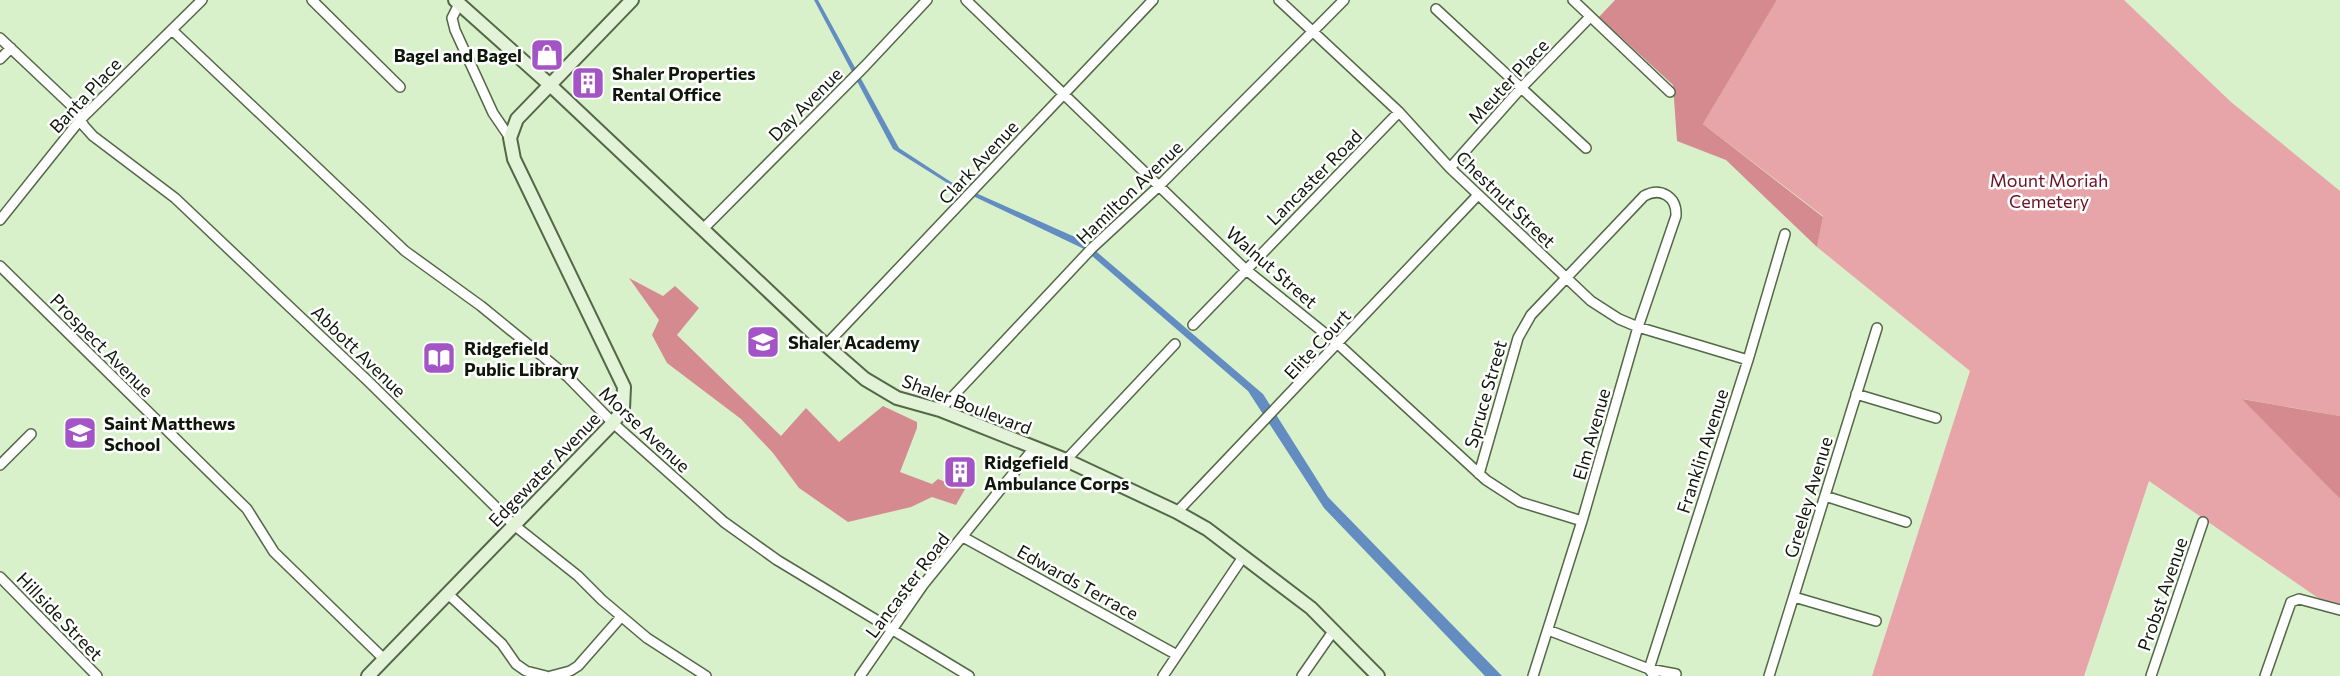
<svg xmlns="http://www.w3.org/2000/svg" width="2340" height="676" font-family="Commissioner,sans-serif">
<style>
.green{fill:#e8a5a9}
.forest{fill:#d58a90}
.water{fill:#638dc1}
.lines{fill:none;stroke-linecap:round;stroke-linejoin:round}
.street-casing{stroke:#536847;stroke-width:12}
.secondary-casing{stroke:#536847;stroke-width:16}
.street{stroke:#fff;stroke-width:9}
.secondary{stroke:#e2f3d8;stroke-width:12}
.labels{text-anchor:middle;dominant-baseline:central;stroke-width:5;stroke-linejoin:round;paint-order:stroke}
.poi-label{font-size:18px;font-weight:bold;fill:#0f170a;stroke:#fff;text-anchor:start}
.street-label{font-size:18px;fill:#0f170a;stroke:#fff}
.park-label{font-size:18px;fill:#6b1125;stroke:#fff}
</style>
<rect width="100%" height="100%" fill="#d8f1cb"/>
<path class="green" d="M 1777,0 L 2124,0 L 2231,102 L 2340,191 L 2340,416 L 2243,399 L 2340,499 L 2340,606 L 2321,600 L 2149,481 L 2084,676 L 1872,676 L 1970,371 L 1817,247 L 1823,216 L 1703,124 Z"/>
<path class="forest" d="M 1615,0 L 1777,0 L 1703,124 L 1823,217 L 1817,247 L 1726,160 L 1677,141 L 1673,85 L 1599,17 Z
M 629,278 L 663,296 L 675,286 L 699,308 L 677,335 L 781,436 L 806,408 L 839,442 L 883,406 L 917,422 L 917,428 L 900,472 L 932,484 L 938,479 L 965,489 L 956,505 L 932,497 L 911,507 L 848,522 L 799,488 L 773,453 L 741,419 L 667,363 L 652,335 L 659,320 Z
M 2242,399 L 2340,416 L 2340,499 Z"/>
<path class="water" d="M 814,0 L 818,0 L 899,148 L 951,182 L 1084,241 L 1263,394 L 1328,497 L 1502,676 L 1485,676 L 1324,508 L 1248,391 L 1084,249 L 952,186 L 893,149 Z"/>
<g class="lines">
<defs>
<path id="street" d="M 312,0 L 400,87
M 966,0 L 1245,269 L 1338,344 L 1486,480 L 1520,502 L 1582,521
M 1279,0 L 1399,112 L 1450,168 L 1591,301 L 1619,319 L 1638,327 L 1748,360
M 1573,0 L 1670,92
M 459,4 L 452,18 L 455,30 L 493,113 L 510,138
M 1436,9 L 1586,148
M 172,30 L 405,251 L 481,306 L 568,377 L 613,423 L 724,522 L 777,560 L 969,676
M 0,38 L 74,108 L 84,126 L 93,136 L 175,198 L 369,382 L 514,525 L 578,576 L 602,600 L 647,638 L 706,676
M 0,59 L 11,48
M 1450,168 L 1522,87 L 1590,17
M 0,220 L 80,120 L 202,0
M 703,229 L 865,66 L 927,0
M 0,266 L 247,509 L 274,552 L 384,659
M 1193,325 L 1399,112
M 826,345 L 1153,0
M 1856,394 L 1936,418
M 940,410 L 1092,248 L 1159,186 L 1344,0
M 1066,460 L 1175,344
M 0,465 L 31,434
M 1479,474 L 1518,338 L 1531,315 L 1644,196 C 1660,187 1677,196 1676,216 L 1638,327 L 1582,521 L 1533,676
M 1825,496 L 1906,522
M 1177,512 L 1478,195
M 963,537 L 1177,655
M 0,577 L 97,676
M 448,594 L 502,644 L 516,664 L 526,671 L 546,676
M 1794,597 L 1876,621
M 1548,630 L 1649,669 L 1676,674
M 551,676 L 570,671 L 578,666 L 621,617
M 860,676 L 923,585 L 1034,448
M 1163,676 L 1243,557
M 1302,676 L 1334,630
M 1654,676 L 1649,669 L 1748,360 L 1785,234
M 1769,676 L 1877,328
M 2151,676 L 2203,522
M 2265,676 L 2291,602 L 2299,599 L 2340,610"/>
<path id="secondary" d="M 455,0 L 549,84 L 818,338 L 865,379 L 897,398 L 940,410 L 1066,460 L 1177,512 L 1207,529 L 1311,608 L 1378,676
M 368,676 L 613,423 L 623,409 L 624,387 L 514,159 L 510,138 L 517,119 L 632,0"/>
</defs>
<use href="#street" class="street-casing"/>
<use href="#secondary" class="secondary-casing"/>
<use href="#street" class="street"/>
<use href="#secondary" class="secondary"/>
</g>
<defs>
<symbol id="shop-square" viewBox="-11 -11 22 22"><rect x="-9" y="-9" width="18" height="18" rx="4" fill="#a354c5" stroke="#fff"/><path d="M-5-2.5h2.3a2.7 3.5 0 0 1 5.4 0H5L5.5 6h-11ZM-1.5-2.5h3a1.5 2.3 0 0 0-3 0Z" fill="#fff"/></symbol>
<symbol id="building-square" viewBox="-11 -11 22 22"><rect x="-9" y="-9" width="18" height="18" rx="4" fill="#a354c5" stroke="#fff"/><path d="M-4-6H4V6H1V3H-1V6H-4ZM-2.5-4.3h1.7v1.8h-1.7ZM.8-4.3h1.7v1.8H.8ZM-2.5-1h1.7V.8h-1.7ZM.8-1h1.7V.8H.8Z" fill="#fff"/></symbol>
<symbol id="school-square" viewBox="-11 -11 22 22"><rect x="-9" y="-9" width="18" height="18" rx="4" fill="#a354c5" stroke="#fff"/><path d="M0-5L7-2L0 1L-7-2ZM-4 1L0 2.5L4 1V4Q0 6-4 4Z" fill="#fff"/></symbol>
<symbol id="library-square" viewBox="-11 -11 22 22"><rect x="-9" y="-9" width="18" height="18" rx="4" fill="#a354c5" stroke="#fff"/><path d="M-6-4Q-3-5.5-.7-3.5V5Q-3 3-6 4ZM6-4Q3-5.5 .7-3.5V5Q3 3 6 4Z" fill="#fff"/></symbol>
</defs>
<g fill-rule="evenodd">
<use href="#shop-square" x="528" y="36" width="38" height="38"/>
<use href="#building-square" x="569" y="64" width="38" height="38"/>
<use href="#school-square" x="744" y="323" width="38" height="38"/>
<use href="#library-square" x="420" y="339" width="38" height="38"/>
<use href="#school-square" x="61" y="414" width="38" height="38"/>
<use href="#building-square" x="941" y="453" width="38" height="38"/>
</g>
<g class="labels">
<g class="poi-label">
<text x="522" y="55" text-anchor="end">Bagel and Bagel</text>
<text x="612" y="73">Shaler Properties<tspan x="612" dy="21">Rental Office</tspan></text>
<text x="788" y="342">Shaler Academy</text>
<text x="464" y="348">Ridgefield<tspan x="464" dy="21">Public Library</tspan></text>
<text x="104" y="423">Saint Matthews<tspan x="104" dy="21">School</tspan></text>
<text x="984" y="462">Ridgefield<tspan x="984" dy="21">Ambulance Corps</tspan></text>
</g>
<g class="street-label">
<text transform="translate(1508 81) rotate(-47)">Meuter Place</text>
<text transform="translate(85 95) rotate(-47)">Banta Place</text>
<text transform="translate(805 104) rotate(-45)">Day Avenue</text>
<text transform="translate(978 162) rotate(-47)">Clark Avenue</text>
<text transform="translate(1314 177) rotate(-45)">Lancaster Road</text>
<text transform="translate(1129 192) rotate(-44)">Hamilton Avenue</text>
<text transform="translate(1506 199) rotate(44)">Chestnut Street</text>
<text transform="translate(1272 267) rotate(41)">Walnut Street</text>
<text transform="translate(1317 344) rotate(-47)">Elite Court</text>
<text transform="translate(102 345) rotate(45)">Prospect Avenue</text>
<text transform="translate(359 351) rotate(44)">Abbott Avenue</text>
<text transform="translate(1485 394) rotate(-74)">Spruce Street</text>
<text transform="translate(967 404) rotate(21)">Shaler Boulevard</text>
<text transform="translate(645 429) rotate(43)">Morse Avenue</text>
<text transform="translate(1591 434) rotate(-74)">Elm Avenue</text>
<text transform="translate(1702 451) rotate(-72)">Franklin Avenue</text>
<text transform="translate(544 469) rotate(-46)">Edgewater Avenue</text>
<text transform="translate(1808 497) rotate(-73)">Greeley Avenue</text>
<text transform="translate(1078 582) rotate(29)">Edwards Terrace</text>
<text transform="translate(907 585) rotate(-53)">Lancaster Road</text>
<text transform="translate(2162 594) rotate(-71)">Probst Avenue</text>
<text transform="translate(60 616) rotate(46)">Hillside Street</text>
</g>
<g class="park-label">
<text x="2049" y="180">Mount Moriah<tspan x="2049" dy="21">Cemetery</tspan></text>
</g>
</g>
</svg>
